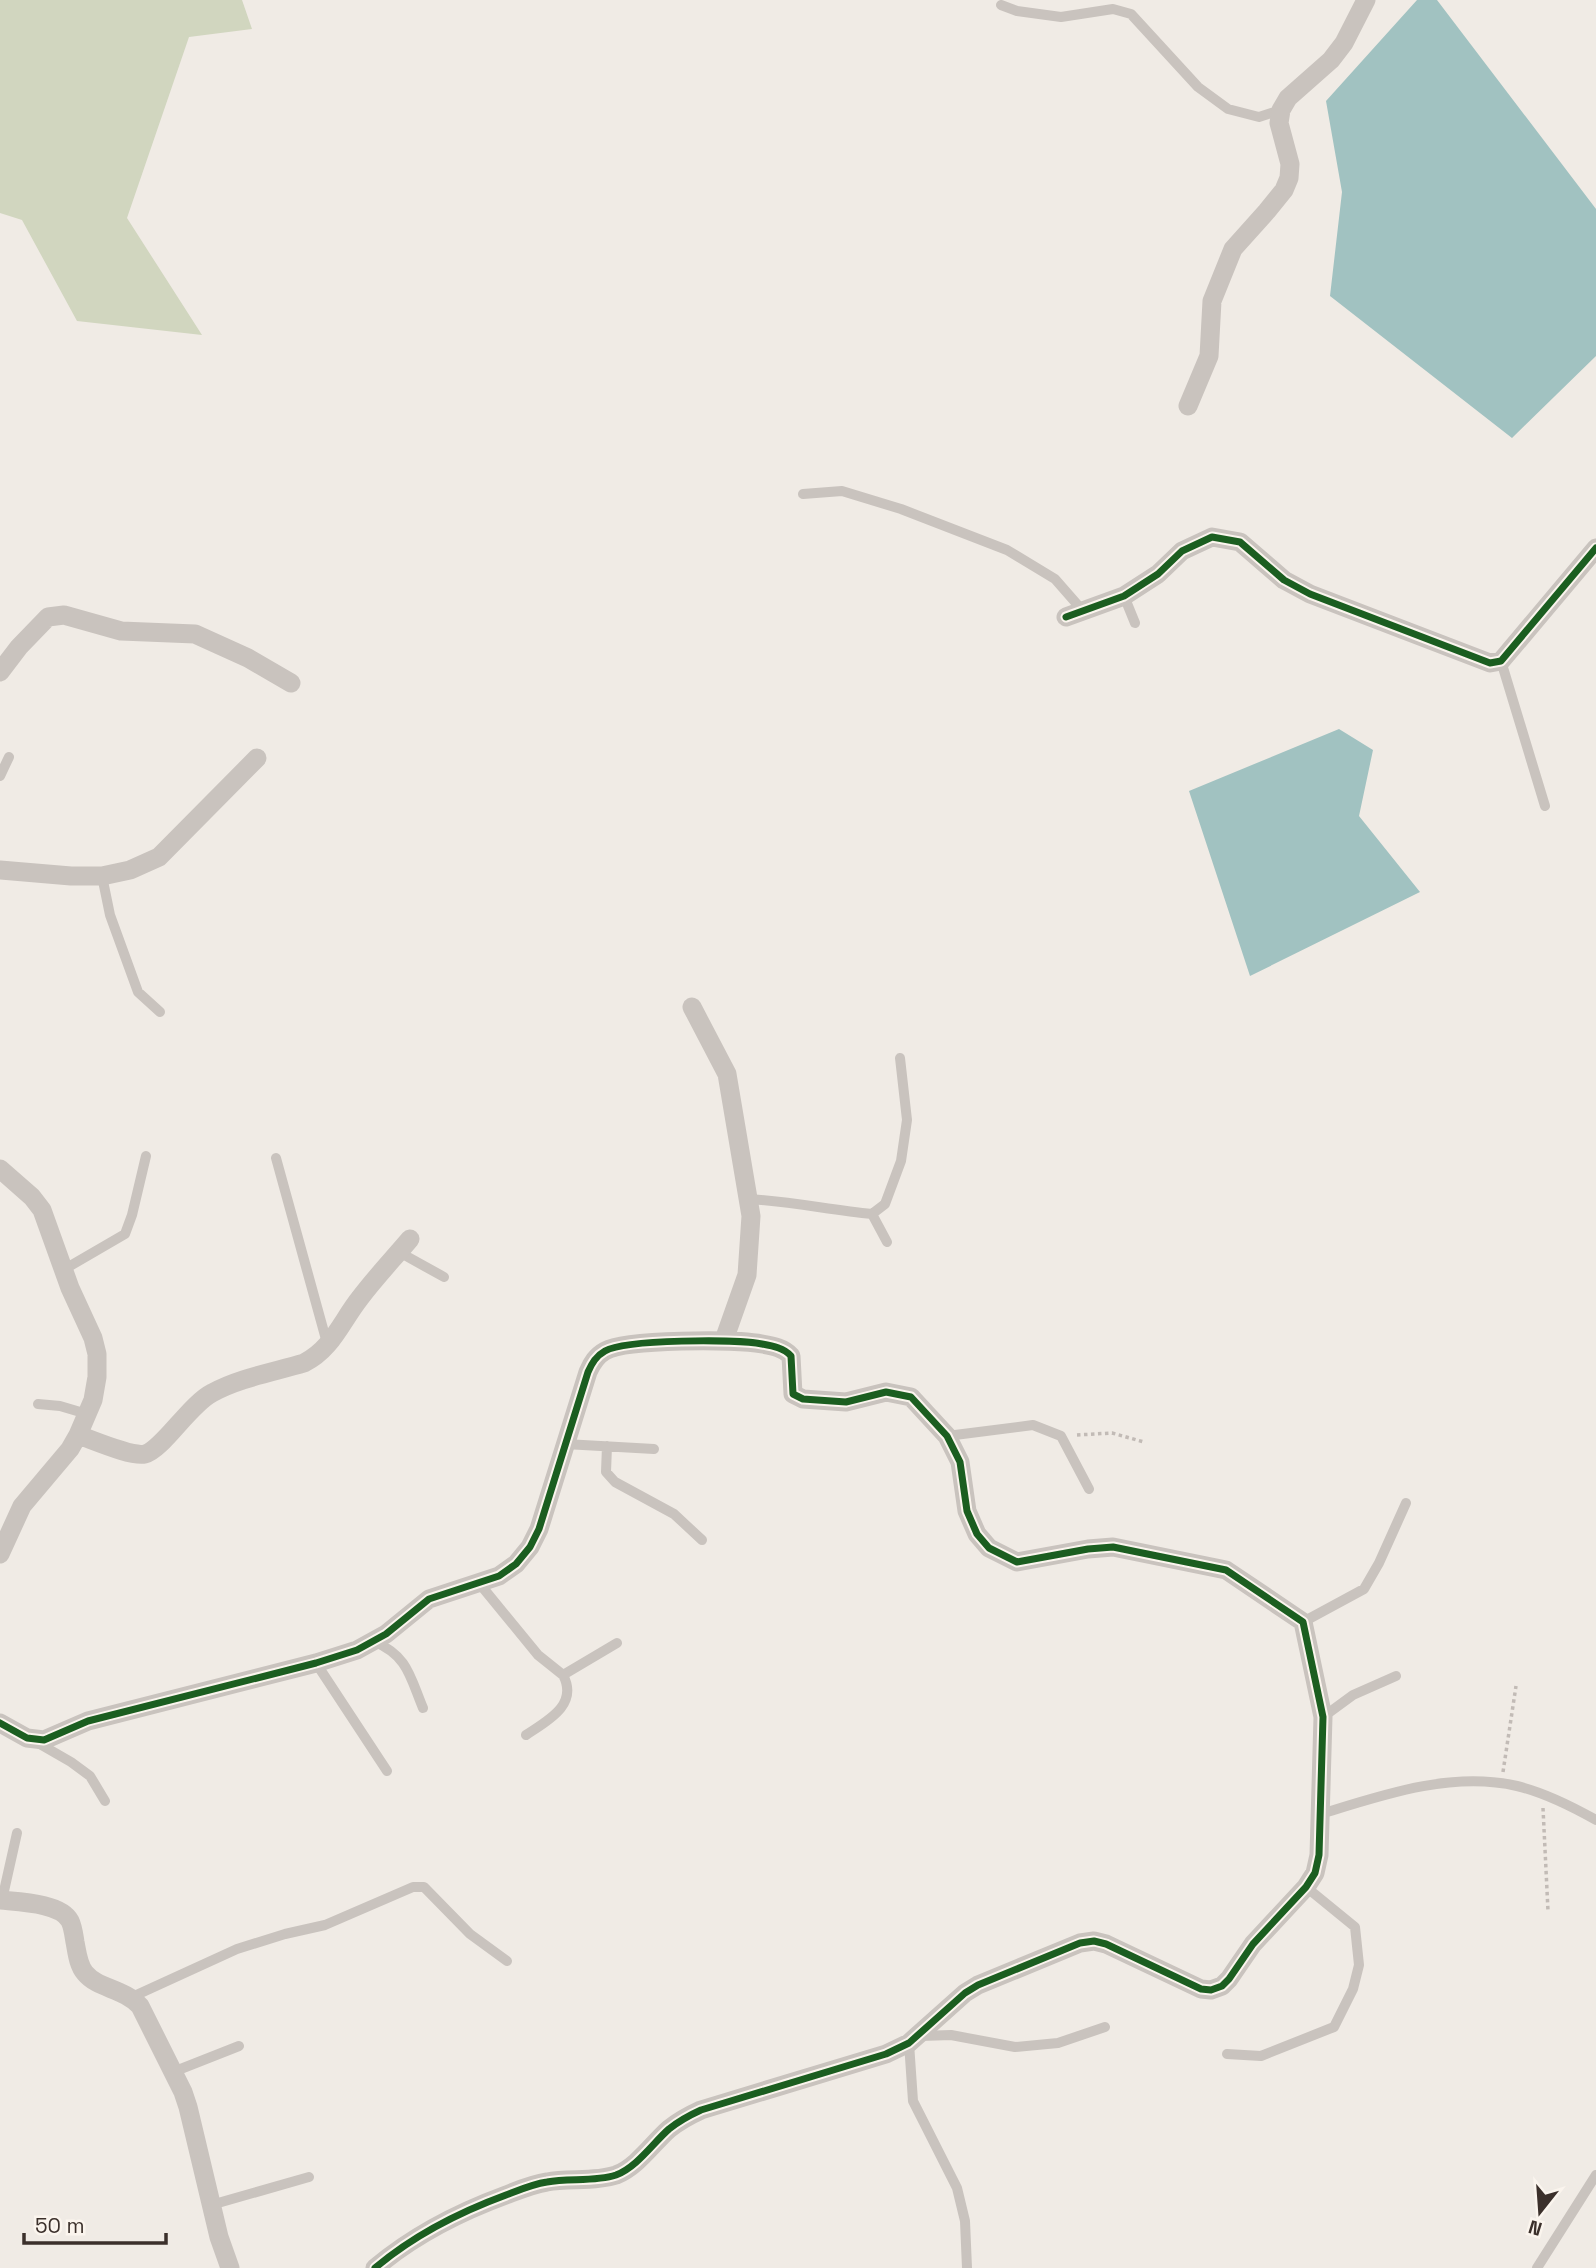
<svg xmlns="http://www.w3.org/2000/svg" width="1596" height="2268" font-family="'Space Grotesk',sans-serif">
<style>
.green{fill:#d1d6bf}
.water{fill:#a1c2c1}
.lines{fill:none;stroke-linecap:round;stroke-linejoin:round}
.path{stroke:#c2bbb6;stroke-width:3.5;stroke-dasharray:3.5 3.5;stroke-linecap:butt}
.lane{stroke:#c9c3be;stroke-width:10}
.street{stroke:#c9c3be;stroke-width:19}
.cycleway-casing{stroke:#fbf5ee;stroke-width:11}
.cycleway{stroke:#1b5e20;stroke-width:7}
</style>
<rect width="100%" height="100%" fill="#f0ebe5"/>
<path class="green" d="M 0,0 L 242,0 L 252,29 L 189,37 L 127,218 L 202,335 L 77,321 L 22,220 L 0,213 Z"/>
<path class="water" d="M 1417,0 L 1437,0 L 1596,209 L 1596,356 L 1512,438 L 1330,296 L 1342,192 L 1326,101 Z
M 1339,729 L 1373,750 L 1359,816 L 1420,892 L 1250,976 L 1189,791 Z"/>
<g class="lines">
<path class="path" d="M 1077,1435 L 1112,1433 L 1144,1442
M 1503,1772 L 1516,1686
M 1543,1808 L 1548,1911"/>
<path class="lane" d="M 1001,5 L 1017,11 L 1061,17 L 1113,9 L 1131,14 L 1198,87 L 1228,109 L 1259,117 L 1281,110
M 803,494 L 842,491 L 901,509 L 1007,550 L 1055,579 L 1083,611
M 1124,596 L 1135,623
M 1501,661 L 1545,806
M 0,776 L 9,757
M 102,876 L 110,915 L 138,992 L 160,1012
M 276,1158 L 327,1343
M 748,1199 C 790,1201 830,1210 872,1214 L 885,1204 L 901,1161 L 907,1120 L 900,1058
M 872,1214 L 887,1242
M 399,1252 L 444,1277
M 63,1270 L 125,1234 L 132,1215 L 146,1156
M 38,1404 L 60,1406 L 87,1414
M 947,1436 L 1033,1425 L 1061,1436 L 1089,1489
M 565,1444 L 654,1449
M 607,1446 L 606,1472 L 615,1482 L 674,1514 L 702,1540
M 479,1583 L 538,1655 L 563,1675 L 617,1643
M 1303,1622 L 1364,1589 L 1379,1563 L 1406,1503
M 375,1642 C 408,1656 410,1677 423,1708
M 316,1663 L 387,1771
M 1323,1717 L 1353,1695 L 1396,1676
M 526,1735 C 547,1721 579,1705 563,1675
M 38,1743 L 71,1762 L 90,1776 L 105,1801
M 1321,1814 C 1382,1795 1451,1771 1517,1786 C 1542,1792 1573,1807 1596,1820
M 2,1900 L 17,1833
M 132,1997 L 237,1949 L 285,1934 L 325,1925 L 413,1887 L 424,1887 L 470,1934 L 507,1961
M 921,2036 L 951,2035 L 1015,2047 L 1058,2043 L 1105,2027
M 909,2043 L 913,2101 L 957,2188 L 965,2221 L 967,2268
M 1227,2054 L 1261,2056 L 1334,2027 L 1353,1989 L 1359,1965 L 1355,1927 L 1306,1887
M 173,2072 L 239,2046
M 211,2205 L 309,2177
M 1537,2268 L 1596,2175"/>
<path class="street" d="M 1188,406 L 1209,356 L 1212,301 L 1233,249 L 1267,211 L 1284,190 L 1289,178 L 1290,164 L 1279,123 L 1281,110 L 1288,98 L 1331,60 L 1344,43 L 1366,0
M 1066,617 L 1124,596 L 1158,574 L 1182,551 L 1212,537 L 1240,542 L 1284,580 L 1310,594 L 1490,663 L 1501,661 L 1596,548
M 0,672 L 19,647 L 48,617 L 64,615 L 121,631 L 195,634 L 248,658 L 291,683
M 0,870 L 71,876 L 102,876 L 130,870 L 159,857 L 257,758
M 692,1007 L 727,1074 L 751,1216 L 747,1275 L 724,1340
M 0,1169 L 32,1197 L 42,1210 L 70,1288 L 93,1338 L 97,1354 L 97,1377 L 93,1400 L 78,1435 L 70,1449 L 22,1506 L 0,1554
M 78,1435 C 93,1440 131,1457 145,1454 C 162,1450 190,1404 212,1393 C 239,1378 274,1372 304,1363 C 332,1349 341,1322 360,1298 C 375,1278 393,1259 410,1239
M 0,1723 L 27,1738 L 44,1740 L 88,1721 L 316,1663 L 357,1650 L 386,1634 L 429,1599 L 499,1576 L 516,1564 L 530,1547 L 539,1529 L 588,1372 C 592,1363 596,1356 605,1351 C 626,1339 736,1339 762,1344 C 773,1346 784,1348 791,1356 L 793,1394 L 803,1399 L 846,1402 L 886,1392 L 911,1397 L 947,1436 L 960,1462 L 967,1511 L 977,1534 L 989,1548 L 1017,1562 L 1088,1549 L 1113,1547 L 1226,1570 L 1303,1622 L 1323,1717 L 1319,1855 L 1315,1873 L 1306,1887 L 1253,1944 L 1229,1979 L 1222,1986 L 1211,1990 L 1201,1989 L 1106,1944 L 1094,1941 L 1080,1943 L 978,1985 L 965,1993 L 909,2043 L 886,2054 L 701,2110 C 690,2115 679,2121 669,2129 C 653,2143 637,2167 616,2175 C 595,2182 569,2178 547,2182 C 533,2184 519,2190 506,2195 C 457,2213 414,2235 375,2268
M 0,1900 C 19,1902 61,1903 70,1921 C 73,1927 74,1936 75,1942 C 77,1952 78,1965 85,1973 C 98,1989 123,1988 140,2006 L 183,2092 L 188,2107 L 219,2237 L 230,2268"/>
<defs>
<path id="cycleway" d="M 1066,617 L 1124,596 L 1158,574 L 1182,551 L 1212,537 L 1240,542 L 1284,580 L 1310,594 L 1490,663 L 1501,661 L 1596,548
M 0,1723 L 27,1738 L 44,1740 L 88,1721 L 316,1663 L 357,1650 L 386,1634 L 429,1599 L 499,1576 L 516,1564 L 530,1547 L 539,1529 L 588,1372 C 592,1363 596,1356 605,1351 C 626,1339 736,1339 762,1344 C 773,1346 784,1348 791,1356 L 793,1394 L 803,1399 L 846,1402 L 886,1392 L 911,1397 L 947,1436 L 960,1462 L 967,1511 L 977,1534 L 989,1548 L 1017,1562 L 1088,1549 L 1113,1547 L 1226,1570 L 1303,1622 L 1323,1717 L 1319,1855 L 1315,1873 L 1306,1887 L 1253,1944 L 1229,1979 L 1222,1986 L 1211,1990 L 1201,1989 L 1106,1944 L 1094,1941 L 1080,1943 L 978,1985 L 965,1993 L 909,2043 L 886,2054 L 701,2110 C 690,2115 679,2121 669,2129 C 653,2143 637,2167 616,2175 C 595,2182 569,2178 547,2182 C 533,2184 519,2190 506,2195 C 457,2213 414,2235 375,2268"/>
</defs>
<use href="#cycleway" class="cycleway-casing"/>
<use href="#cycleway" class="cycleway"/>
</g>
<g transform="translate(1540 2212) rotate(197)" stroke="#fbf5ee" stroke-width="5" paint-order="stroke">
<path d="M0-5L12 26L0 18L-12 26Z" fill="#3b302b"/>
<text y="-10" font-size="19" font-weight="bold" text-anchor="middle" fill="#3b302b">N</text>
</g>
<path d="M24 2233v10h142v-10" fill="none" stroke="#3b302b" stroke-width="3.5"/>
<text x="35" y="2233" font-size="21" fill="#3b302b" stroke="#fbf5ee" stroke-width="5" paint-order="stroke">50 m</text>
</svg>
